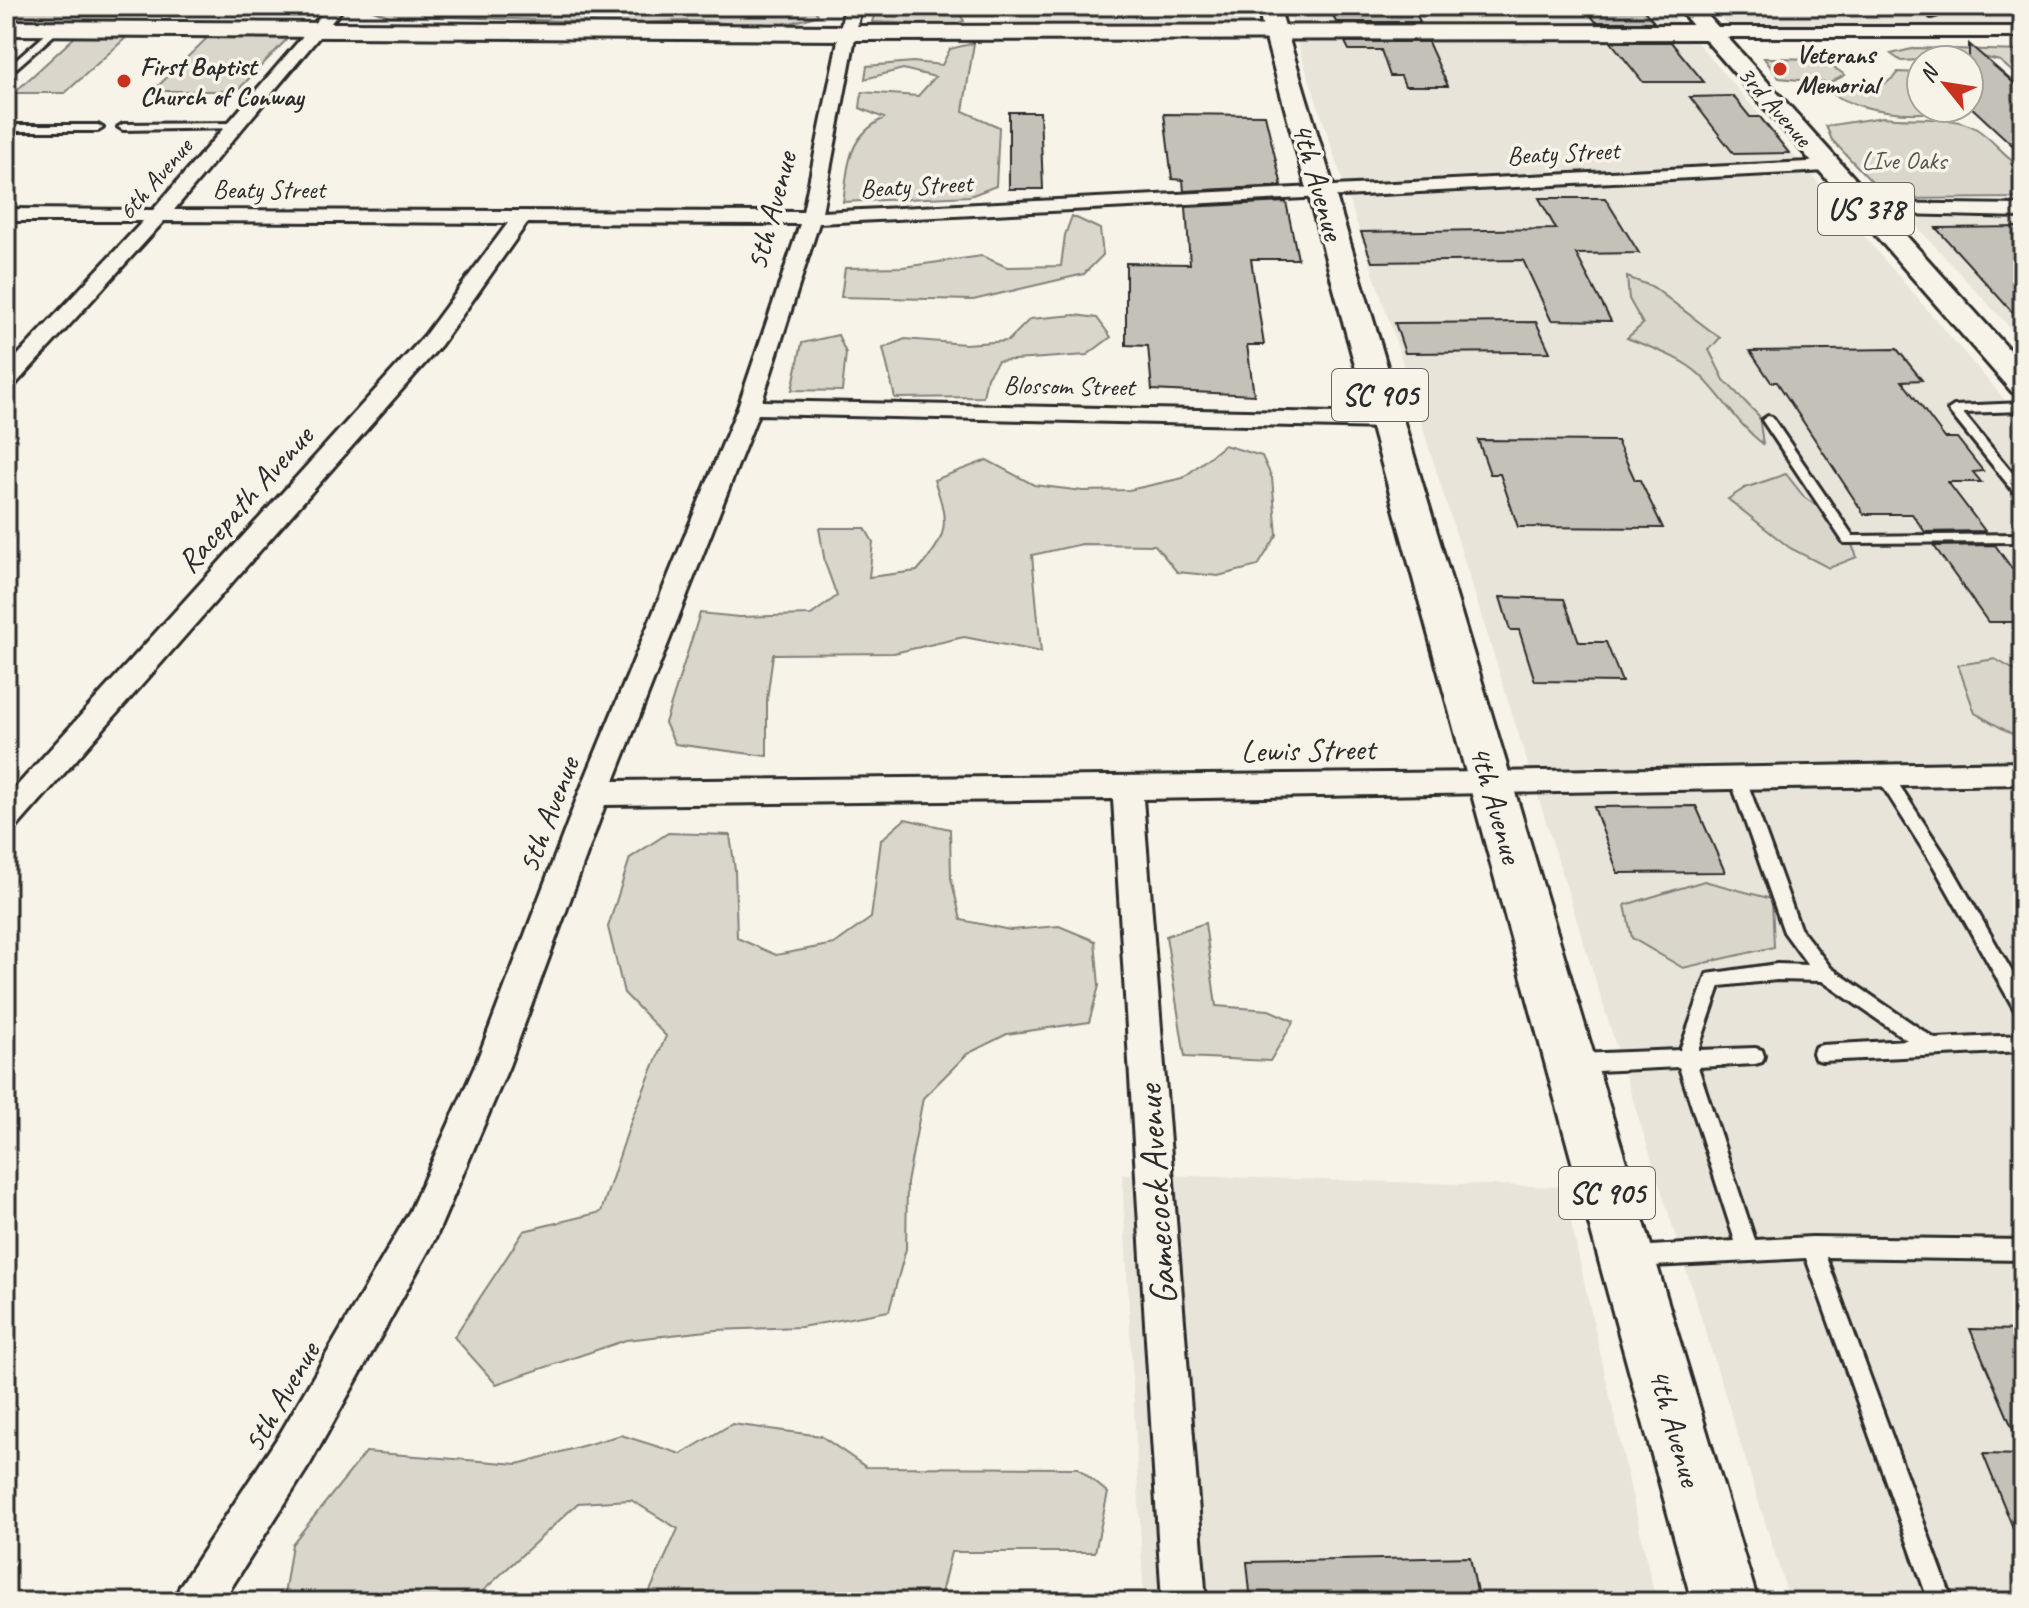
<svg xmlns="http://www.w3.org/2000/svg" width="2029" height="1608" font-family="Caveat,sans-serif">
<style>
.built{fill:#e8e4da}
.green{fill:#dad6cc;stroke:#82807c;stroke-width:2}
.building{fill:#c4c1b9;stroke:#2b2b2b;stroke-width:2}
.lines{fill:none;stroke-linecap:round;stroke-linejoin:round}
.lane-casing{stroke:#2b2b2b;stroke-width:6}
.street-casing{stroke:#2b2b2b;stroke-width:6}
.secondary-casing{stroke:#2b2b2b;stroke-width:6}
.primary-casing{stroke:#2b2b2b;stroke-width:6}
.lane{fill:#f7f3e8;fill-rule:evenodd}
.street{fill:#f7f3e8;fill-rule:evenodd}
.secondary{fill:#f7f3e8;fill-rule:evenodd}
.primary{fill:#f7f3e8;fill-rule:evenodd}
.poi-dot{fill:#c8321e;stroke:#f7f3e8;stroke-width:3}
.labels{text-anchor:middle;dominant-baseline:central;stroke-width:7;stroke-linejoin:round;paint-order:stroke}
.far-poi-label{font-size:26px;font-weight:bold;fill:#2b2b2b;stroke:#f7f3e8;text-anchor:start}
.far-street-label{font-size:26px;fill:#2b2b2b;stroke:#f7f3e8}
.far-park-label{font-size:26px;fill:#575653;stroke:#f7f3e8}
.shield{fill:#f7f3e8;stroke:#686764;stroke-width:2}
.shield-label{font-size:30px;font-weight:bold;fill:#2b2b2b}
.street-label{font-size:32px;fill:#2b2b2b;stroke:#f7f3e8}
.near-street-label{font-size:38px;fill:#2b2b2b;stroke:#f7f3e8}
</style>
<rect width="100%" height="100%" fill="#f7f3e8"/>
<filter id="ink" filterUnits="userSpaceOnUse"><feTurbulence type="fractalNoise" baseFrequency=".0125" numOctaves="2"/><feDisplacementMap in="SourceGraphic" scale="16" xChannelSelector="R" yChannelSelector="G"/><feConvolveMatrix kernelMatrix="1 2 1 2 8 2 1 2 1" color-interpolation-filters="sRGB"/></filter>
<g filter="url(#ink)">
<path class="built" d="M 1010,6 L 1247,6 L 1252,25 L 1010,25 Z
M 1287,6 L 1665,6 L 1681,25 L 1293,25 Z
M 1710,6 L 2023,6 L 2023,26 L 1728,26 Z
M 1296,39 L 1697,42 L 2023,421 L 2023,1602 L 1790,1602 L 1395,339 Z
M 1909,218 L 2023,220 L 2023,342 Z
M 1122,1174 L 1563,1187 L 1656,1602 L 1144,1602 Z"/>
<path class="green" d="M 6,6 L 43,10 L 61,6 L 122,8 L 115,20 L 6,21 Z
M 377,6 L 677,6 L 679,11 L 751,12 L 812,6 L 818,15 C 769,33 744,23 697,21 C 664,20 631,25 598,23 C 528,19 459,17 389,16 L 373,10 Z
M 877,6 L 958,11 L 964,21 L 952,25 L 872,22 Z
M 78,34 L 129,35 L 65,93 L 14,93 Z
M 210,35 L 290,36 L 237,91 L 153,91 Z
M 974,43 L 963,111 L 999,127 L 996,186 L 970,196 L 843,202 C 849,163 847,138 884,118 L 860,108 L 862,92 L 918,96 L 935,77 L 903,69 L 865,79 L 867,66 L 913,62 L 942,65 L 950,49 Z
M 1916,48 L 2023,51 L 2023,81 L 2000,61 L 1983,57 L 1901,61 L 1891,54 Z
M 1764,58 C 1794,58 1821,56 1845,75 L 1830,83 L 1779,78 Z
M 1898,72 L 1919,73 L 1921,76 L 1921,108 L 1948,108 C 1923,120 1848,110 1828,90 C 1852,89 1883,94 1898,72 Z
M 1883,117 C 1911,121 1950,114 1975,128 C 1994,139 2004,158 2023,167 L 2023,198 L 1888,199 L 1832,140 L 1826,126 Z
M 1072,216 L 1100,229 L 1103,255 L 1084,274 L 973,300 L 841,297 L 845,268 L 903,267 L 982,256 L 1007,267 L 1061,266 L 1065,235 Z
M 1627,277 L 1653,287 L 1720,338 L 1709,350 L 1724,380 L 1759,416 L 1763,444 C 1737,424 1723,397 1700,375 C 1681,357 1651,348 1627,338 L 1643,324 L 1629,299 Z
M 1075,315 L 1097,318 L 1111,337 L 1087,355 L 998,361 L 987,377 L 983,397 L 895,398 L 883,348 L 905,339 L 965,344 L 1008,341 L 1030,319 Z
M 838,335 L 846,353 L 842,391 L 792,390 L 802,343 Z
M 1224,445 L 1262,456 L 1272,478 L 1277,535 L 1258,566 L 1218,576 L 1177,572 L 1155,545 L 1082,544 L 1032,555 L 1041,652 L 964,637 L 894,653 L 773,654 L 767,700 L 767,756 L 675,744 L 665,723 L 700,613 L 739,617 L 811,615 L 837,596 L 825,563 L 819,528 L 865,528 L 873,542 L 869,577 L 917,571 C 948,536 950,525 934,480 L 987,460 L 1034,485 L 1083,491 L 1129,490 L 1183,478 Z
M 1786,474 L 1805,498 L 1843,523 L 1857,557 L 1829,568 L 1790,548 L 1728,499 L 1745,488 Z
M 1995,659 L 2023,675 L 2023,740 L 1975,713 L 1958,665 Z
M 905,819 L 950,829 L 951,878 L 961,920 L 1010,930 L 1059,926 L 1095,941 L 1099,986 L 1089,1022 L 1007,1034 L 967,1054 L 923,1098 L 907,1183 L 906,1249 L 889,1311 L 801,1327 L 716,1330 L 626,1340 L 496,1384 L 454,1337 L 524,1231 L 601,1212 L 632,1118 L 666,1036 L 624,993 L 608,927 L 630,858 L 668,833 L 730,835 L 735,870 L 737,938 L 776,955 L 834,944 L 871,918 L 881,840 Z
M 1704,881 L 1772,899 L 1774,947 L 1683,968 L 1632,938 L 1625,905 Z
M 1205,923 L 1216,1006 L 1269,1010 L 1294,1021 L 1270,1061 L 1185,1057 L 1166,936 Z
M 732,1424 L 821,1436 L 866,1467 L 1078,1468 L 1108,1493 L 1095,1552 L 951,1552 L 939,1602 L 645,1602 L 678,1529 L 631,1500 L 578,1503 L 471,1602 L 283,1602 L 292,1544 L 366,1452 L 518,1464 L 621,1435 L 681,1454 Z"/>
<path class="building" d="M 1329,6 L 1413,6 L 1420,22 L 1336,22 Z
M 1583,6 L 1640,6 L 1654,22 L 1596,22 Z
M 1345,42 L 1428,42 L 1448,86 L 1405,86 L 1401,76 L 1390,76 L 1381,50 L 1349,50 Z
M 1611,42 L 1671,42 L 1704,82 L 1643,82 Z
M 1969,44 L 2023,91 L 2023,155 L 1969,105 Z
M 1733,96 L 1750,117 L 1760,117 L 1789,153 L 1734,154 L 1690,97 Z
M 1009,112 L 1040,112 L 1043,189 L 1009,189 Z
M 1164,114 L 1265,115 L 1282,186 L 1184,191 L 1183,180 L 1172,179 Z
M 1539,198 L 1605,198 L 1639,253 L 1576,254 L 1611,321 L 1551,320 L 1523,260 L 1372,262 L 1361,232 L 1556,229 Z
M 1286,202 L 1298,259 L 1251,259 L 1264,345 L 1247,345 L 1254,395 L 1152,390 L 1148,346 L 1126,345 L 1126,263 L 1190,264 L 1186,207 Z
M 2023,227 L 2023,324 L 1936,228 Z
M 1536,322 L 1550,352 L 1405,353 L 1395,323 Z
M 1897,349 L 1922,380 L 1902,381 L 1945,438 L 1957,438 L 1983,471 L 1973,472 L 1981,482 L 1948,482 L 1985,531 L 1925,532 L 1912,514 L 1864,514 L 1777,382 L 1771,382 L 1750,351 Z
M 1478,440 L 1617,441 L 1635,480 L 1640,480 L 1663,528 L 1518,527 L 1500,474 L 1490,474 Z
M 1995,545 L 2013,570 L 2023,570 L 2023,622 L 1988,622 L 1934,546 Z
M 1500,597 L 1564,599 L 1579,642 L 1606,642 L 1622,682 L 1535,681 L 1519,630 L 1510,630 Z
M 1696,806 L 1725,872 L 1618,873 L 1594,807 Z
M 1970,1329 L 2023,1330 L 2023,1453 Z
M 1983,1454 L 2023,1455 L 2023,1550 L 2022,1550 Z
M 1470,1557 L 1479,1602 L 1251,1602 L 1247,1562 Z"/>
<g class="lines">
<defs>
<path id="lane" d="M 1920,6 L 1929,6 L 1938,15 L 1931,17 Z
M 55,26 L 62,28 L 6,77 L 6,69 Z
M 235,123 L 238,124 L 238,128 L 123,130 L 118,127 L 123,124 Z
M 6,125 L 98,125 L 103,128 L 98,131 L 6,131 Z
M 2023,403 L 2023,411 L 1963,413 L 2023,486 L 2023,498 L 2018,497 L 1948,410 L 1954,406 Z
M 1768,416 L 1772,417 L 1853,536 L 2023,534 L 2023,542 L 1844,543 L 1762,420 Z
M 1884,769 L 1890,771 L 1946,857 L 2023,991 L 2023,1016 L 2017,1014 L 1934,867 L 1878,779 L 1876,775 Z
M 1738,773 L 1746,779 L 1800,928 L 1831,968 L 1935,1039 L 2023,1035 L 2023,1051 L 1822,1061 L 1815,1059 L 1813,1053 L 1815,1047 L 1822,1045 L 1907,1040 L 1822,981 L 1777,980 L 1720,986 L 1698,1050 L 1755,1048 L 1762,1050 L 1764,1056 L 1762,1062 L 1755,1064 L 1698,1067 L 1755,1240 L 1812,1237 L 2023,1240 L 2023,1260 L 1826,1257 L 1953,1602 L 1929,1602 L 1806,1258 L 1634,1267 L 1627,1264 L 1624,1257 L 1627,1250 L 1634,1247 L 1735,1241 L 1679,1067 L 1577,1072 L 1570,1069 L 1568,1063 L 1570,1057 L 1577,1054 L 1680,1050 L 1707,974 L 1777,964 L 1808,965 L 1784,932 L 1730,779 Z"/>
<path id="street" d="M 329,6 L 345,6 L 174,210 L 803,212 L 845,6 L 861,6 L 822,212 L 1827,161 L 1836,166 L 1827,171 L 819,223 L 762,401 L 1387,414 L 1398,421 L 1387,428 L 758,414 L 614,781 L 1490,772 L 2023,762 L 2023,784 L 1143,799 L 1206,1602 L 1162,1602 L 1113,799 L 605,805 L 509,1066 L 436,1237 L 310,1464 L 222,1602 L 174,1602 L 180,1586 L 280,1434 L 410,1211 L 475,1066 L 579,793 L 738,407 L 800,224 L 527,223 L 441,345 L 17,827 L 6,830 L 6,798 L 425,335 L 508,223 L 164,221 L 14,386 L 6,388 L 6,368 L 143,221 L 6,221 L 6,209 L 153,210 Z
M 2023,27 L 2023,37 L 1709,37 L 1701,32 L 1709,27 Z
M 1866,203 L 2023,205 L 2023,217 L 1859,213 L 1857,209 Z"/>
<path id="secondary" d="M 6,21 L 847,26 L 1709,25 L 1720,32 L 1709,39 L 847,40 L 6,35 Z"/>
<path id="primary" d="M 1257,6 L 1279,6 L 1758,1602 L 1692,1602 Z
M 1676,6 L 1699,6 L 2023,365 L 2023,395 L 2012,392 Z"/>
</defs>
<use href="#lane" class="lane-casing"/>
<use href="#street" class="street-casing"/>
<use href="#secondary" class="secondary-casing"/>
<use href="#primary" class="primary-casing"/>
<use href="#lane" class="lane"/>
<use href="#street" class="street"/>
<use href="#secondary" class="secondary"/>
<use href="#primary" class="primary"/>
</g>
</g>
<g class="poi-dot">
<circle cx="1780" cy="69" r="8"/>
<circle cx="124" cy="81" r="8"/>
</g>
<g class="labels">
<g class="far-poi-label">
<text x="1796" y="54">Veterans<tspan x="1796" dy="30">Memorial</tspan></text>
<text x="140" y="66">First Baptist<tspan x="140" dy="30">Church of Conway</tspan></text>
</g>
<g class="far-street-label">
<text transform="translate(1775 106) rotate(49)">3rd Avenue</text>
<text transform="translate(1563 153) rotate(-3)">Beaty Street</text>
<text transform="translate(155 179) rotate(-49)">6th Avenue</text>
<text transform="translate(916 186) rotate(-3)">Beaty Street</text>
<text x="269" y="189">Beaty Street</text>
<text transform="translate(1069 386) rotate(1)">Blossom Street</text>
</g>
<g class="far-park-label">
<text x="1904" y="160">LIve Oaks</text>
</g>
<g class="shield">
<rect x="1818" y="183" width="96" height="52" rx="6"/>
<rect x="1332" y="369" width="96" height="52" rx="6"/>
<rect x="1559" y="1167" width="96" height="52" rx="6"/>
</g>
<g class="shield-label">
<text x="1866" y="209">US 378</text>
<text x="1380" y="395">SC 905</text>
<text x="1607" y="1193">SC 905</text>
</g>
<g class="street-label">
<text transform="translate(1318 181) rotate(74)">4th Avenue</text>
<text transform="translate(771 211) rotate(-75)">5th Avenue</text>
<text transform="translate(245 499) rotate(-48)">Racepath Avenue</text>
<text transform="translate(1308 750) rotate(-1)">Lewis Street</text>
<text transform="translate(1496 804) rotate(74)">4th Avenue</text>
<text transform="translate(548 815) rotate(-69)">5th Avenue</text>
<text transform="translate(281 1397) rotate(-60)">5th Avenue</text>
<text transform="translate(1675 1427) rotate(74)">4th Avenue</text>
</g>
<g class="near-street-label">
<text transform="translate(1156 1195) rotate(-94)">Gamecock Avenue</text>
</g>
</g>
<rect width="2029" height="1608" fill="none" stroke="#f7f3e8" stroke-width="32"/>
<rect x="16" y="16" width="1997" height="1576" fill="none" stroke="#2b2b2b" stroke-width="3" filter="url(#ink)"/>
<g transform="translate(1945 84) rotate(300)"><circle r="38" fill="#f7f3e8" stroke="#a5a39c" stroke-width="2"/>
<path d="M0-6L14 30L0 20L-14 30Z" fill="#c8321e"/>
<text y="-12" font-size="22" font-weight="bold" text-anchor="middle" fill="#2b2b2b">N</text>
</g>
</svg>
